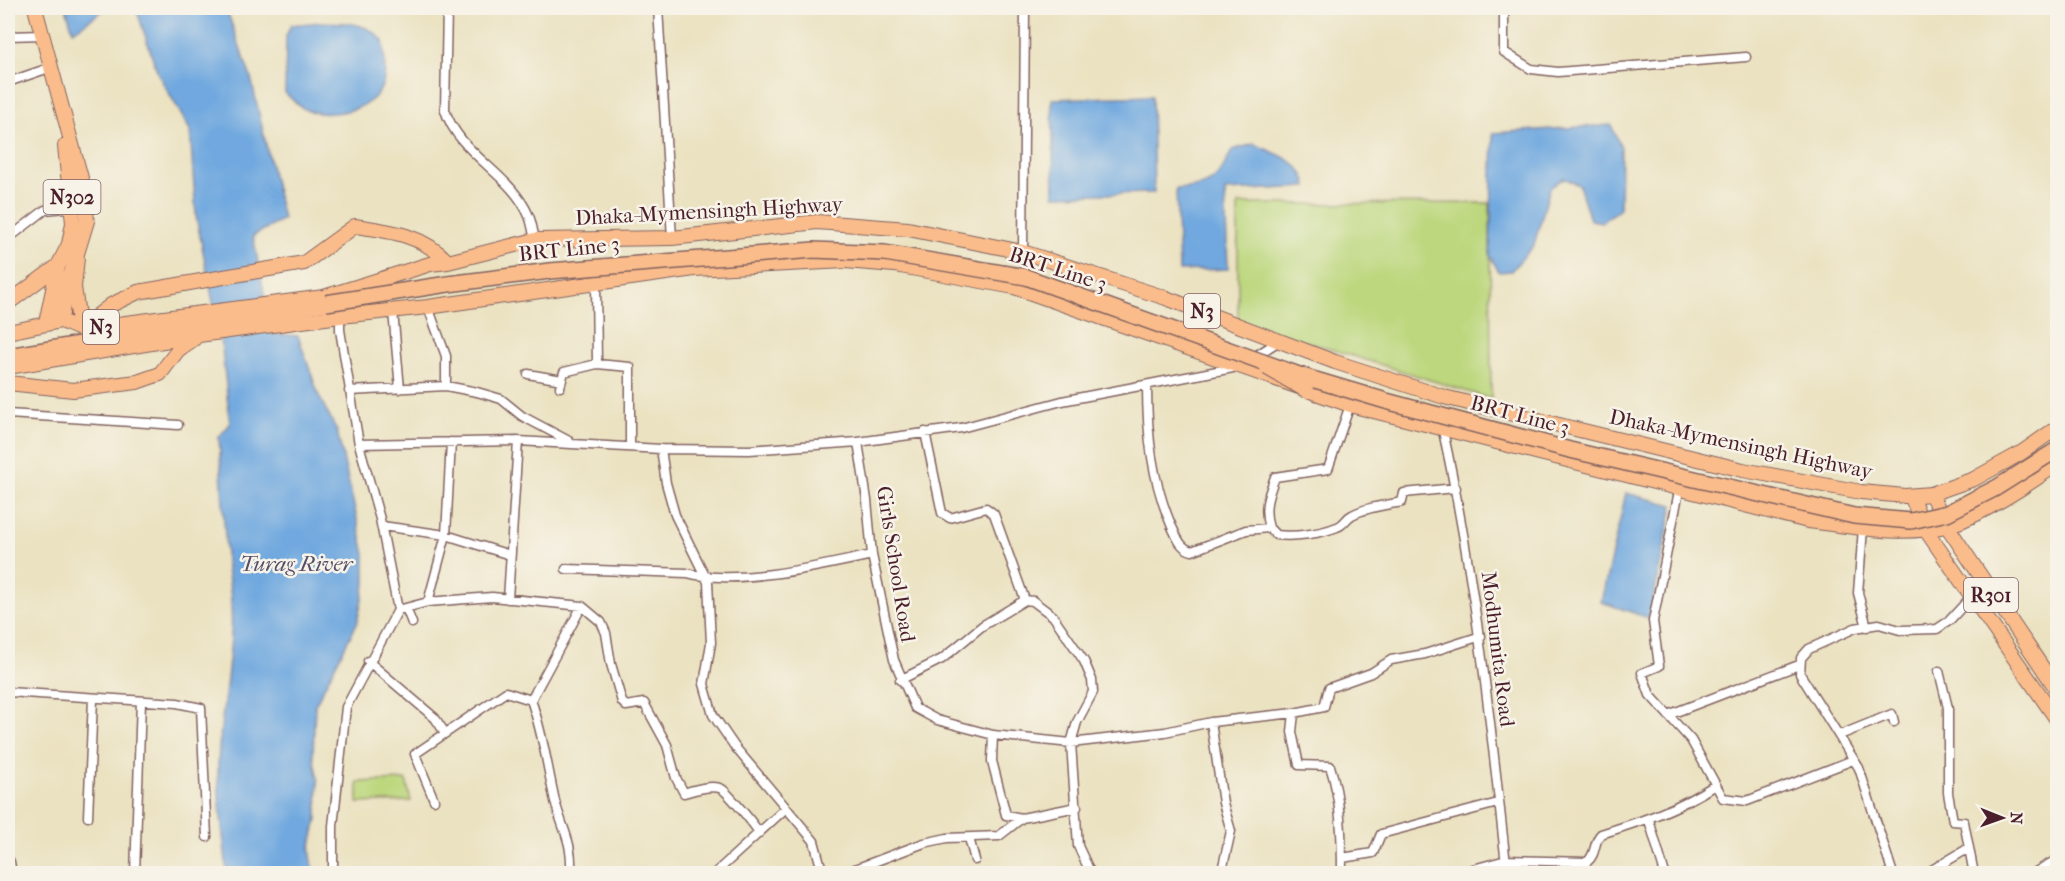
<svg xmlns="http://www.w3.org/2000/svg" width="2065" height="881" font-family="'IM FELL French Canon',serif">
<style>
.green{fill:#bcd77d;stroke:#837b54;stroke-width:1.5}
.water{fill:#70a8df;stroke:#5d6485;stroke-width:1.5}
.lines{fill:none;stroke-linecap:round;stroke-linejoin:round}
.minor-casing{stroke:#826360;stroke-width:11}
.secondary-casing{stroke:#826360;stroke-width:15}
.primary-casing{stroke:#826360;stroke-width:16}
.trunk-casing{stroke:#826360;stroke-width:16}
.motorway-casing{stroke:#826360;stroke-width:18}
.minor{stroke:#fff;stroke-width:8}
.secondary{stroke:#fde4d1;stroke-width:12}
.primary{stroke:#fabc8b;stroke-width:14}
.trunk{stroke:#fabc8b;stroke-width:14}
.motorway{stroke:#fabc8b;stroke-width:15}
.trunk-bridge-casing{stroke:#826360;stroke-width:16;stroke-linecap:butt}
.motorway-bridge-casing{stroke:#826360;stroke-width:18;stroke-linecap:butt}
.trunk-bridge{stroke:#fabc8b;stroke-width:14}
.motorway-bridge{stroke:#fabc8b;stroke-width:15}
.labels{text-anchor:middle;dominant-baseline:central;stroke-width:5;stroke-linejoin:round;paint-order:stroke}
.shield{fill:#f7f3e8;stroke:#7e5f64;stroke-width:1.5}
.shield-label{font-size:20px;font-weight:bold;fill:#4a1f2b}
.street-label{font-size:21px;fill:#4a1f2b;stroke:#f7f3e8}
.water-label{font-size:22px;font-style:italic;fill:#574f6a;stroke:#f7f3e8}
</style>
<rect width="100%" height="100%" fill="#f7f3e8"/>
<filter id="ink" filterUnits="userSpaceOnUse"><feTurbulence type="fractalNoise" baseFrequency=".0167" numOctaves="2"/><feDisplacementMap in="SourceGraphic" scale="12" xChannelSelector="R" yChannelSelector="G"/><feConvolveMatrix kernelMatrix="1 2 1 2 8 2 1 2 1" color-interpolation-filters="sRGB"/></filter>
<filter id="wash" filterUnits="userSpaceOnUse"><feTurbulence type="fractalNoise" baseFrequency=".008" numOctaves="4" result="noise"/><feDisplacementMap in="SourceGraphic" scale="24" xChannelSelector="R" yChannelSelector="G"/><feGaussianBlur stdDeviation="1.35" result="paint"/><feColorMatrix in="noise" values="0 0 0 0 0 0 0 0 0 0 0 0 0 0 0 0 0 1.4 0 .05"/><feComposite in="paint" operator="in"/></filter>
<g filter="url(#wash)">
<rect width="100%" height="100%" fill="#ebe2c1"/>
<path class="green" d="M 1490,203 L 1491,399 L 1238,320 L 1238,204 Z
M 406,780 L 411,801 L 358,803 L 358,782 Z"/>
<path class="water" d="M 66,8 L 107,8 L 73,31 Z
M 136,8 L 226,8 L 251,78 L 283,219 L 253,236 L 272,334 L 298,336 L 319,396 L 337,431 L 365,554 L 365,585 L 357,623 L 315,705 L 313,756 L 318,779 L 317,819 L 310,850 L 314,873 L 227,873 C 224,837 217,799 218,763 C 221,699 240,633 227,570 L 219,437 L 230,424 L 222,348 L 196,216 L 190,130 L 158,74 Z
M 321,22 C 345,23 367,21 383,41 C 384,54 387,70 383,83 C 375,110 331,119 307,110 C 299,107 291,98 285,93 L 286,36 L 291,25 Z
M 1152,96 L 1154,193 L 1054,195 L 1052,99 Z
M 1611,125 L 1621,147 L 1620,208 L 1602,222 L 1590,220 L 1579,185 L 1564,178 L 1550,188 L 1534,245 L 1511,271 L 1499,272 L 1490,256 L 1493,133 Z
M 1254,144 C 1274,153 1305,161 1307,187 L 1225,191 L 1228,269 L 1179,271 L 1176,189 C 1211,187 1217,182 1232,150 Z
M 1626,493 L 1673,505 L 1649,618 L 1601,602 Z"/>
</g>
<g filter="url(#ink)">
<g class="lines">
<defs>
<path id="minor" d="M 447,8 L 445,110 C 459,155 511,173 529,216 C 532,223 533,232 535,240
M 658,8 L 672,238
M 1504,8 L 1504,52 L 1531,69 L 1558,72 L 1746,57
M 8,36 L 43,35
M 8,82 L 52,67
M 14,234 L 45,210 L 73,207
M 1023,252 L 1025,8
M 596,284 L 597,364 L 630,367 L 630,446
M 428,307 L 446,356 L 446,386
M 393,311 L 400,389
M 1251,359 L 1279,341
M 528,374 L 562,380
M 1147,385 C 1147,435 1152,481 1172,527 C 1177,537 1180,548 1192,551 L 1246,530 L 1269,528 C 1263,508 1268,496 1275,477 L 1328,469 L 1350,405
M 560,387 L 564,372 L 597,364
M 349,391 L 446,386 L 477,392 L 501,399 L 522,416 L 569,441
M 8,414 L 178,425
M 1443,431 C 1475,577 1491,725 1507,874
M 858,442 L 867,500 L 872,555 L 894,660 L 915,708 L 937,720 L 993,735 L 1071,743 L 1165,732 L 1211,722 L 1294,713
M 359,444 L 518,441 L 661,449 L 749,450 L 858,442 L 961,428 L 1062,401 L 1238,367
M 661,449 L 666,483 L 675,515 L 708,582 L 711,643 L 704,684 L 713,715 L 735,747 L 814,841 L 823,874
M 1679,491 L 1653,621 L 1659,666 L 1642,673 L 1650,695 L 1691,740 L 1723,798 L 1747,801 L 1853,760
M 382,526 L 446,535 L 510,555
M 1269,528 L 1276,535 C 1295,537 1320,534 1337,527 C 1344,525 1346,518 1352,515 C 1367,507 1386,505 1402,502 L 1404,493 L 1456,488
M 1863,528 L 1858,593 L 1867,627
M 566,569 L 687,573 C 737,586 821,566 872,555
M 508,599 L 518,441
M 1025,600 L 1033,601 L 1053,616 L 1084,661 L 1092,680 L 1093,692 L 1077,722 L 1071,743 L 1078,846 L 1091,874
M 428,602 L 446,535 L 451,442
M 406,608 L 412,623
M 398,610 L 428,602 L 492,597 L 582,606 L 601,622 L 606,633 L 611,664 L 622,702 L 626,706 L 644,703 L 667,745 L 676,778 L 684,793 C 694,790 712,784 722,789 C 728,793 755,825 759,833
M 368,661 L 435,718 L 445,733
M 1939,671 L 1948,708 L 1948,793 L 1953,821 L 1964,822 L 1969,848
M 900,680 L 942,659 L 982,626 L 1025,600 L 994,514 L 986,508 L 950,518 L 942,513 L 925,432
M 8,692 L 177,703 L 201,708 L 207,837
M 1668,715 L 1799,665
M 1211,722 L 1223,803 L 1231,831 L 1223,866 L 1217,874
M 993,735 L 992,761 L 1006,815 L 1022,818 L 1077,807
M 1840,735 L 1892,714 L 1894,722
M 434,800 L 415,754 L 506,692 L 531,700
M 88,817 L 93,699
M 1649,820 L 1665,874
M 969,838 L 975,860
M 1342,858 L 1373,853 L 1381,834 L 1498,803
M 135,874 L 141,701
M 333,874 L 333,826 L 346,707 L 398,610 L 380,519 L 359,444 L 340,330 L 340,316
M 571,874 C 573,841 562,829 555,801 C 547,766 543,733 531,700 L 582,606
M 714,874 L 786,808
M 842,874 L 924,843 L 947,838 L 999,836 L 1022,818
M 1342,874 C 1342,839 1341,799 1330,766 L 1299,765 L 1292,732 L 1294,713 L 1324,707 L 1329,688 L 1371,673 L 1391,660 L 1425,654 L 1481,636
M 1455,874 L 1506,860 L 1587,862 C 1597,854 1593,842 1601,834 C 1645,820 1676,810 1715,785
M 1893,874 L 1859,768 L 1800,674 L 1801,658 L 1809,649 L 1855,628 L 1879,624 L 1900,630 L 1937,629 L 1949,621 L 1971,597
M 1925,874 L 1969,848 L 1974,874
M 2032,874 L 2058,859"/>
<path id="secondary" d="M 8,862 L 10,874"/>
<path id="primary" d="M 1931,494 L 1947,526 L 2058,691
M 1911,496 L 1925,529 L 2058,721"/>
<path id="trunk" d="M 35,8 L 84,189 L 87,221 L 64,296 L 61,321
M 77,258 L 74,287 L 80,329 L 111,305 L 138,292 L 304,263 L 355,226 C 390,231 423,235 448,262
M 8,303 L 58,266
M 46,323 L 58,266 L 69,244 L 73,223 L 65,146
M 8,332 L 61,321 L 80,329 L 324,297 L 430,264 L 448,262 L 535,240 L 672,238 L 817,222 L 908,229 L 1023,252 L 1166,298 L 1335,362 L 1444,397 L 1743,470 L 1861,492 L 1905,496 L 1931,494 L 1974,479 L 2021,453 L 2058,427
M 8,367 L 199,335 L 340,316 L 428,307 L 694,269 L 845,261 L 895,265 L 1014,287 L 1350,405 L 1808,521 C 1852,526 1901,537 1945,526 C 1976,519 2032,482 2058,463
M 8,383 L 73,390 L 137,382 L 160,374 L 178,350 L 195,338"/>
<path id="motorway" d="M 8,356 L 326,303"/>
</defs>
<use href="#minor" class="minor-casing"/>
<use href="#secondary" class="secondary-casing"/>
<use href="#primary" class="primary-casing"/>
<use href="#trunk" class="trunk-casing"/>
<use href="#motorway" class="motorway-casing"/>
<use href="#minor" class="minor"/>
<use href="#secondary" class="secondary"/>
<use href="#primary" class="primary"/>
<use href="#trunk" class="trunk"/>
<use href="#motorway" class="motorway"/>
<defs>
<path id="trunk-bridge" d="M 1267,368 L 1307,391"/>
<path id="motorway-bridge" d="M 326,303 L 448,284 L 550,271 L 814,250 L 885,253 L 1026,277 L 1302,376 L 1386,401 L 1570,450 L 1854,516 L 1911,521 L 1947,513 L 1996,488 L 2058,449"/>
</defs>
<use href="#trunk-bridge" class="trunk-bridge-casing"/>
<use href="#motorway-bridge" class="motorway-bridge-casing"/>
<use href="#trunk-bridge" class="trunk-bridge"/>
<use href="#motorway-bridge" class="motorway-bridge"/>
</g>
</g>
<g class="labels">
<g class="shield">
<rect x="43.5" y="180" width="57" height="34" rx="4.5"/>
<rect x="1184" y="294" width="36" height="34" rx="4.5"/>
<rect x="83" y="310" width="36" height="34" rx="4.5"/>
<rect x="1964" y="578" width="54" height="34" rx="4.5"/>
</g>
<g class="shield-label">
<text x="72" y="197">N302</text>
<text x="1202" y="311">N3</text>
<text x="101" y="327">N3</text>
<text x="1991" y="595">R301</text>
</g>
<g class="street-label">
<text transform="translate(709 211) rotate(-3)">Dhaka-Mymensingh Highway</text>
<text transform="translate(569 249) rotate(-6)">BRT Line 3</text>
<text transform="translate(1058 269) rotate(18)">BRT Line 3</text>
<text transform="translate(1520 415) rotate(15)">BRT Line 3</text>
<text transform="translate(1741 444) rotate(12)">Dhaka-Mymensingh Highway</text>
<text transform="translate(896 564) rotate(81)">Girls School Road</text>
<text transform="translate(1498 649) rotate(83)">Modhumita Road</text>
</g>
<g class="water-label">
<text x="296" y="564">Turag River</text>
</g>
</g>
<rect width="2065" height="881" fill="none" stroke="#f7f3e8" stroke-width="30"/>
<g transform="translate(2002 818) rotate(91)" stroke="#f7f3e8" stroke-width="4.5" paint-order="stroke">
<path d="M0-4.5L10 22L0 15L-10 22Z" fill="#4a1f2b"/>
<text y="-9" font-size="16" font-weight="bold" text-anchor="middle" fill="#4a1f2b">N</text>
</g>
</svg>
